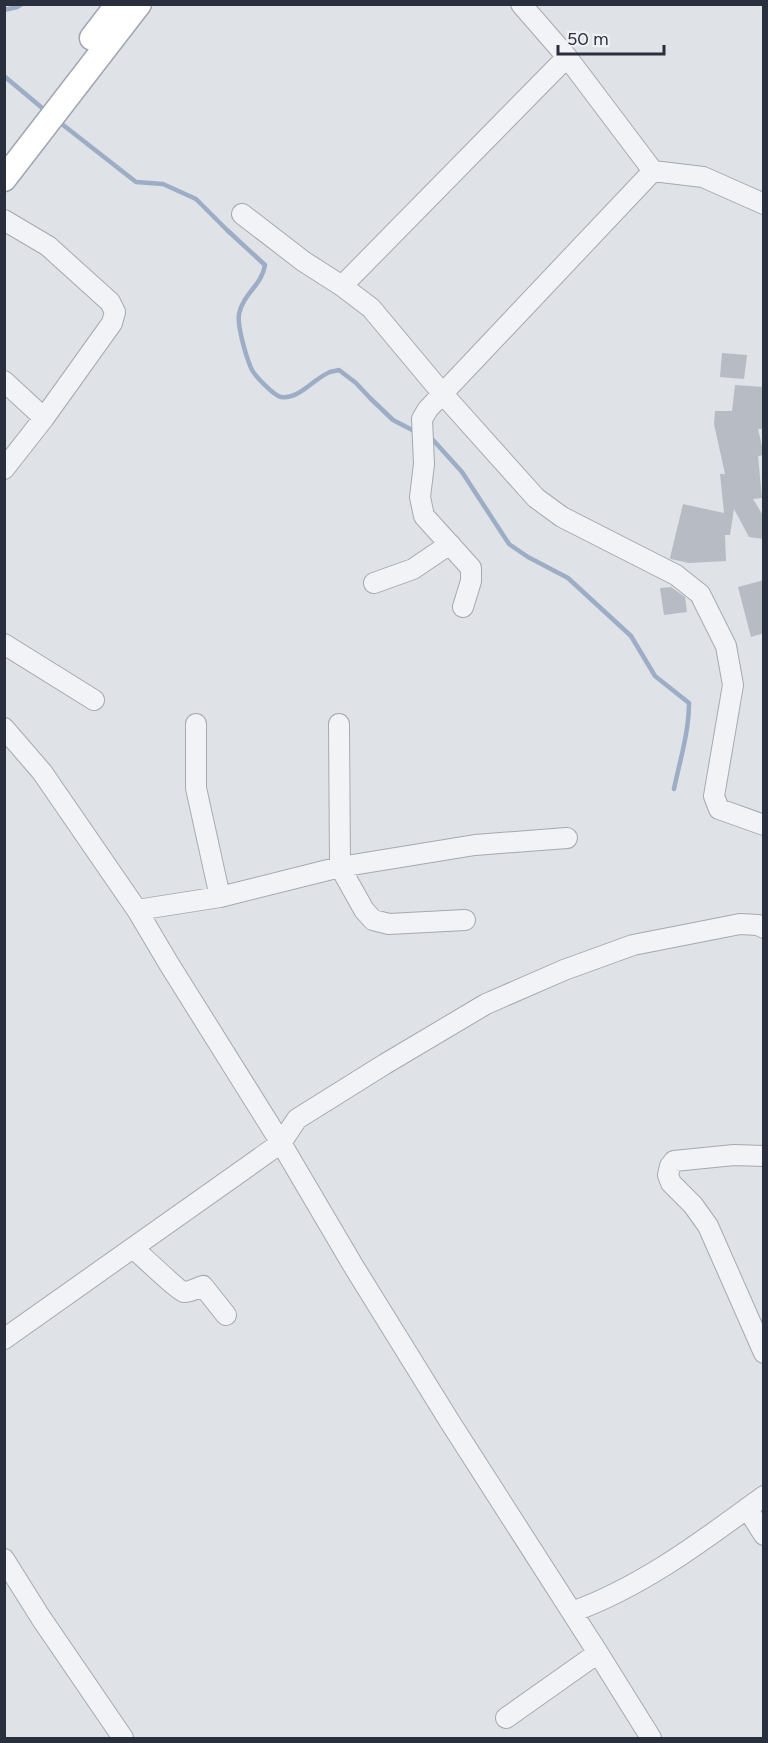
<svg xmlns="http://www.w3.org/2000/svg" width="768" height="1743" font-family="Figtree,sans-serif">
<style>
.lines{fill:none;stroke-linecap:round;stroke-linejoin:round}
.stream{stroke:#9dadc5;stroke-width:4.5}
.building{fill:#b7bbc4}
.minor-casing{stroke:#a5a9b1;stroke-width:22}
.major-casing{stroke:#a0a5b2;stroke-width:27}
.minor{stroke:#f2f3f6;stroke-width:20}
.major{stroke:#fff;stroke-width:24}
</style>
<rect width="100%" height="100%" fill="#dfe2e7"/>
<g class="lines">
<path class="stream" d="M 4,10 L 17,7 L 22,4
M 4,76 L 47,112
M 58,121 L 136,182 L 163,184 L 196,199 L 227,230 L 265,265 C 262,285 243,294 239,314 C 237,326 246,356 251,368 C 254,375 273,395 281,397 C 299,400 314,378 330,372 C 333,371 336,371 339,370 L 356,383 L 370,398 L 393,420 L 418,433
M 429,438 L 434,441 L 462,472 L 509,544 L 528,557 L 568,578 L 631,636 L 655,676 L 689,703 C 689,732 680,760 674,789"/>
</g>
<path class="building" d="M 722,353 L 747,355 L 744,379 L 720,377 Z
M 735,385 L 764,387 L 764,429 L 758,429 L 764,455 L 758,456 L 762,498 L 753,499 L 764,517 L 764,539 L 749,537 L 734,509 L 730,535 L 725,535 L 726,561 L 689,563 L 671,559 L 670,558 L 683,504 L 724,513 L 720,474 L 725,474 L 714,424 L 715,411 L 732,411 Z
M 764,580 L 764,633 L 751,637 L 738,587 Z
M 671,587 L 685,597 L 687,612 L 664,615 L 660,588 Z"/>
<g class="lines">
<defs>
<path id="minor" d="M 521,4 L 567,57 L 653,171
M 242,214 L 303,261 L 342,286 L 371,308 L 442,393 L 536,498 L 562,517 L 676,575 L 700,594 L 726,646 L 733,685 L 714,796 L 719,809 L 764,825
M 4,220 L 48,246 L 110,302 L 115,312 L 112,323 L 44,418 L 4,469
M 342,286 L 567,57
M 4,381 L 44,418
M 374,583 L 413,569 L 450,544
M 463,607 L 471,581 L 471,568 L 424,516 L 420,497 L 424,464 L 422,419 L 428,409 L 653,171 L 703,177 L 764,204
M 4,644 L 94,700
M 196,724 L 196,788 L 220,897
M 339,724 L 340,867 L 364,910 L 373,920 L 389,924 L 465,920
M 4,728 L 42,772 L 137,910 L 169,964 L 281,1143 L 354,1267 L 450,1422 L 598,1653 L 651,1738
M 137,910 L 220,897 L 340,867 L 475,845 L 567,838
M 764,1156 L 734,1155 L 674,1161 L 670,1166 L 668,1175 L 671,1183 L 693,1205 L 708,1226 L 764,1353
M 133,1248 C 141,1255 179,1291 184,1292 C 190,1292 197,1288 203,1286 L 226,1315
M 4,1339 L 281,1143 L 297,1119 L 385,1064 L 486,1004 L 564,970 L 633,945 L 740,924 L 758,925 L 764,928
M 747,1508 L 764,1535
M 4,1559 L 41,1618 L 123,1738
M 572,1612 C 642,1587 704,1540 764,1496
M 506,1718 L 598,1653"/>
<path id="major" d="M 92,38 L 118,4
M 4,179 L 139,4"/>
</defs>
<use href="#minor" class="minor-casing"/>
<use href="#major" class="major-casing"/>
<use href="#minor" class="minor"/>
<use href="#major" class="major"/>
</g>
<rect width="768" height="1743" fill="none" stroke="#2a2f3d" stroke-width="12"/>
<path d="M558 45v9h106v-9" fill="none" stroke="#2a2f3d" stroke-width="3"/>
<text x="567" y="45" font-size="18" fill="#2a2f3d" stroke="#eff1f5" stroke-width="4.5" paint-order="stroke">50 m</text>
</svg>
